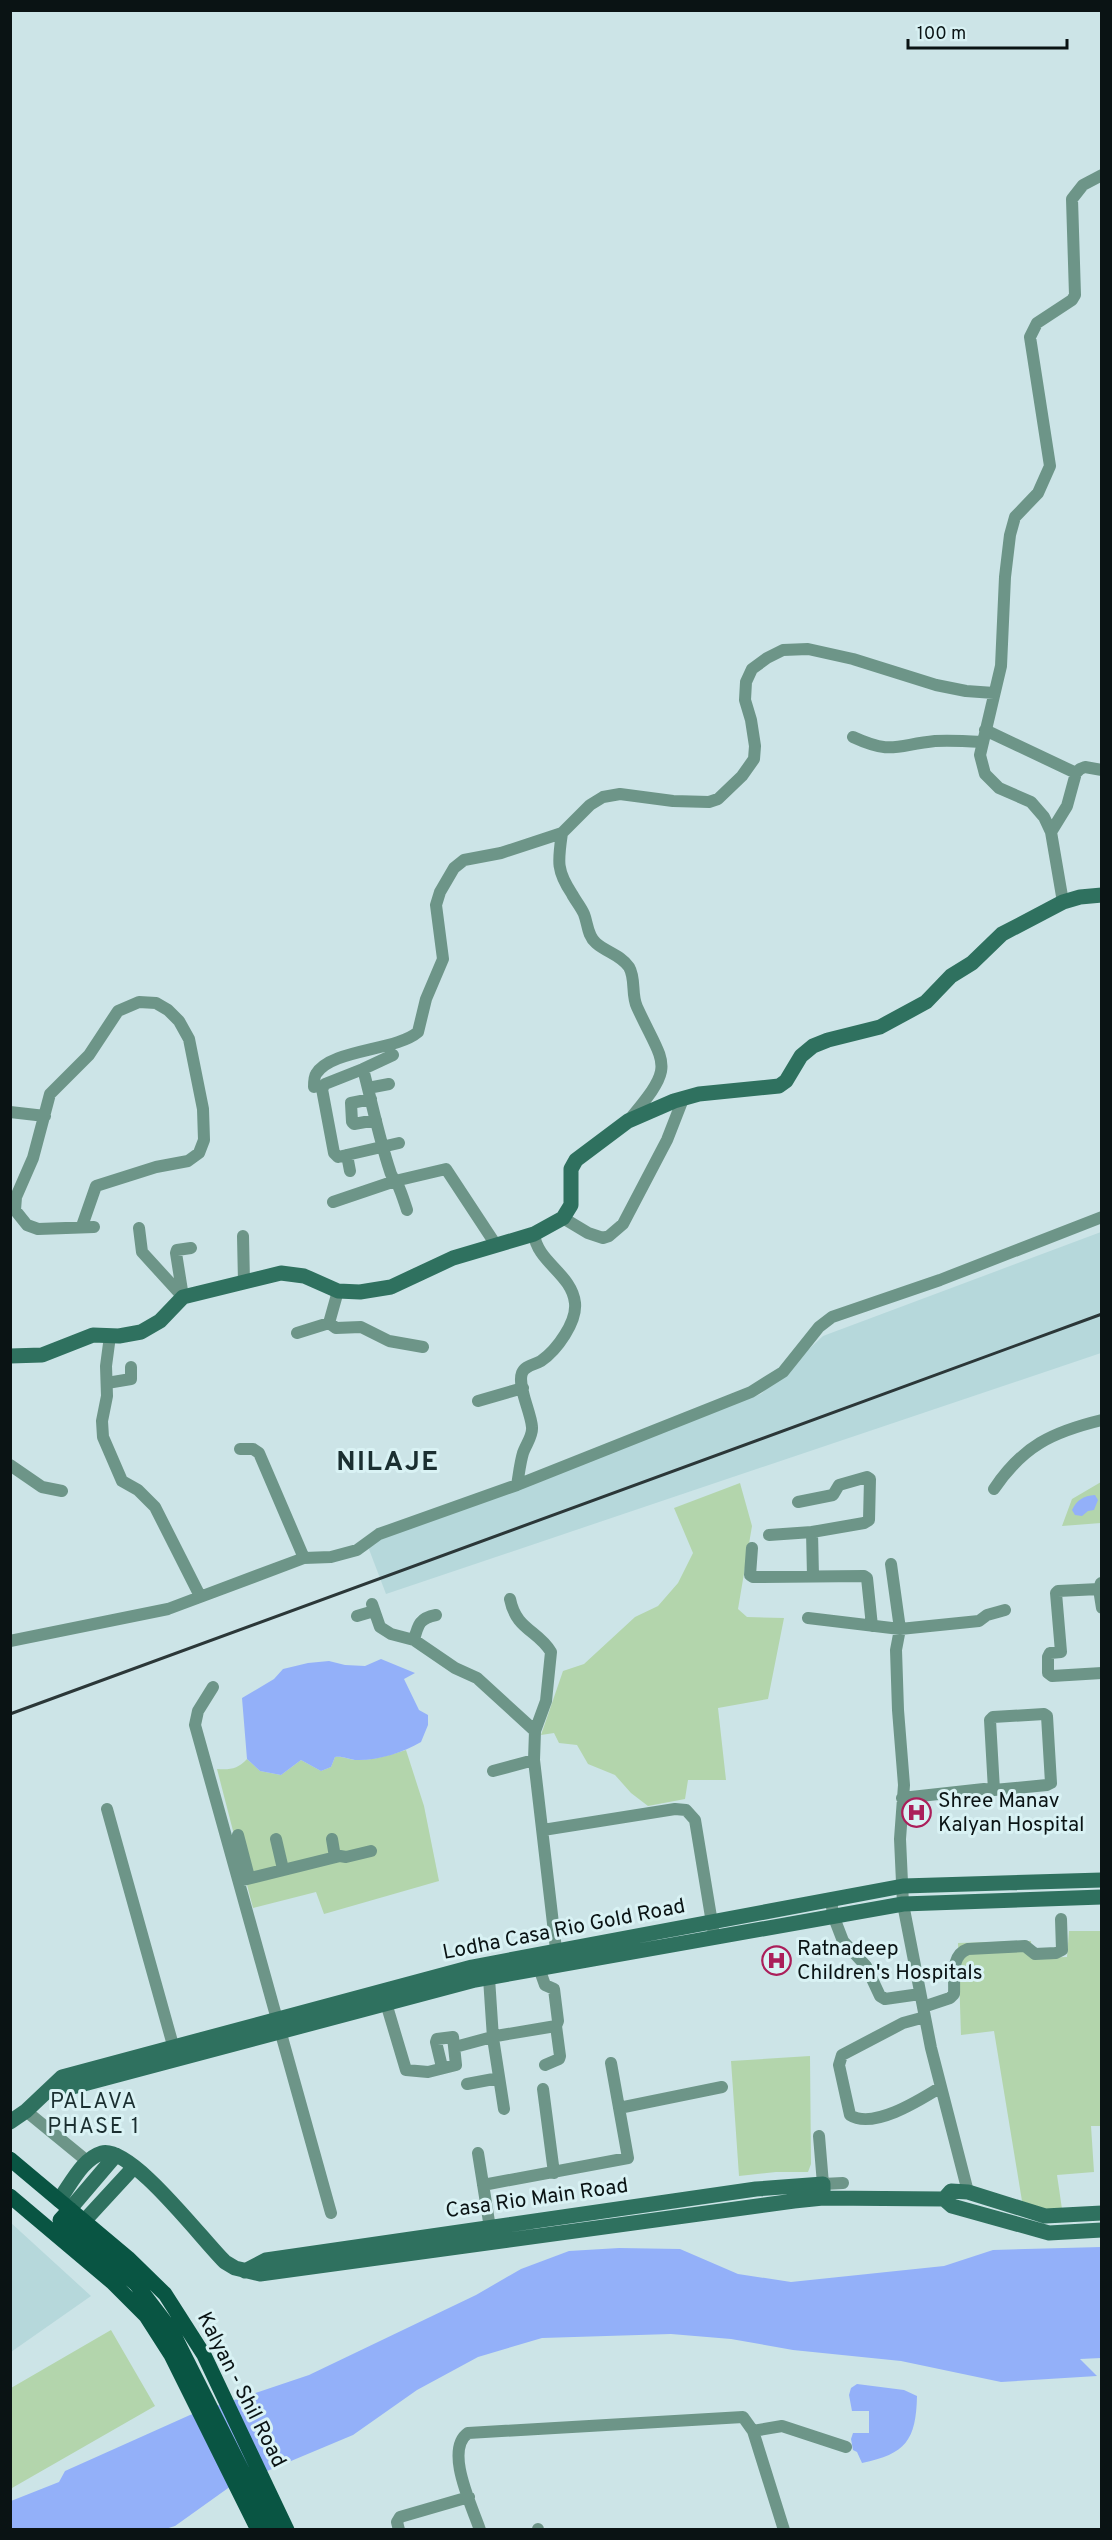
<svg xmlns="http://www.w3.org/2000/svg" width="1112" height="2540" font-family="Overpass,sans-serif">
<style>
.built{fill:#b6d8db}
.green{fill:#b3d5ac}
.water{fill:#93b0f9}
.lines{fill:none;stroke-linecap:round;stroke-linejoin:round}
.street{stroke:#6d9588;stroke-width:12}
.secondary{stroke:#2f715f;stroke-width:15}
.primary{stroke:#095543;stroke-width:15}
.rail{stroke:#2b3738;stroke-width:3}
.labels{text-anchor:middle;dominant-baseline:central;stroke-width:6;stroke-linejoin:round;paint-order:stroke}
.poi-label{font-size:21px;fill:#0a1314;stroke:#d9f2f4;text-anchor:start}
.street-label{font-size:21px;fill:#0a1314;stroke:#d9f2f4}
.neighbourhood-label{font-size:22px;letter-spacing:1.5px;fill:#1b2f31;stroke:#d9f2f4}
.district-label{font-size:27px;font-weight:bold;letter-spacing:1.5px;fill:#1b2f31;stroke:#d9f2f4}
</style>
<rect width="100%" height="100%" fill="#cce4e7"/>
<path class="built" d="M 1101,1232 L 1101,1353 L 386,1594 L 367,1544 L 761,1394 L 823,1336 Z
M 10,2222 L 91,2296 L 11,2352 L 10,2352 Z"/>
<path class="green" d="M 1101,1482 L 1101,1523 L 1062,1526 L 1072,1499 Z
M 740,1483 L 752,1526 L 738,1609 L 747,1617 L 784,1618 L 768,1699 L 718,1708 L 726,1780 L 688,1780 L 685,1799 L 648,1806 L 631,1793 L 615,1775 L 588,1764 L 577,1745 L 559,1743 L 554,1733 L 541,1735 L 563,1671 L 584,1664 L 635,1617 L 658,1606 L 678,1583 L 693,1553 L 674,1508 Z
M 406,1750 L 424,1806 L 439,1881 L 324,1914 L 316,1892 L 253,1908 L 217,1769 C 230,1770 238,1769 247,1759 L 260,1771 L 281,1775 L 301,1760 L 321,1771 L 331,1767 L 335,1757 C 343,1756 347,1759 354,1760 C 371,1761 390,1755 406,1750 Z
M 1069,1931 L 1101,1931 L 1101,2126 L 1091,2126 L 1094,2172 L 1057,2175 L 1062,2209 L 1049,2211 L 1022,2201 L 994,2031 L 961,2035 L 958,1943 L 1031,1941 L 1032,1958 L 1067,1957 Z
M 810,2056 L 811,2164 L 808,2172 L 776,2172 L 739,2176 L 731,2061 Z
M 111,2330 L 155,2406 L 12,2488 L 10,2484 L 11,2388 Z"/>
<path class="water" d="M 1095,1495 L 1098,1500 L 1094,1510 L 1088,1511 L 1082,1516 L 1075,1515 L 1072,1510 C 1077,1500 1083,1496 1095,1495 Z
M 381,1659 L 415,1673 L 404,1679 L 419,1710 L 428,1715 L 428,1725 L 421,1742 C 402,1753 377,1761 355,1760 C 347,1759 343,1756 335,1757 L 331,1767 L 321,1771 L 301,1760 L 281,1775 L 260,1771 L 247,1759 L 242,1698 L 274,1679 L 283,1669 L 308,1663 L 329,1661 L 345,1665 L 365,1666 Z
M 1101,2247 L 1101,2358 L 1080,2359 L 1097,2376 L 1001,2382 L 901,2361 L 793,2350 L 731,2339 L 671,2334 L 542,2338 L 478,2357 L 417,2390 L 353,2435 L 231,2486 L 175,2526 L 162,2530 L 11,2530 L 11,2501 L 59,2482 L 65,2471 L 190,2415 L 309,2375 L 476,2295 L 521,2269 L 569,2251 L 619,2248 L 680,2249 L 738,2274 L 791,2282 L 944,2266 L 993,2250 Z
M 857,2384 L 904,2390 L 917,2396 C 916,2440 906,2454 862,2463 L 857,2452 L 853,2450 L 851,2439 L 853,2433 L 869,2433 L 869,2411 L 852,2411 L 849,2395 L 851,2388 Z"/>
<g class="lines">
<path class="street" d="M 985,730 L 1076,773
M 853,737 C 892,755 896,745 935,741 C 950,740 966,741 982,742
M 1051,832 L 1067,806 L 1076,773 L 1080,769 L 1085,767 L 1102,770
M 562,833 C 558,861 556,870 572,894 C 575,900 581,907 584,914 C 588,924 587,935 596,943 C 606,952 621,955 629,967 C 636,979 631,994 637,1007 C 665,1068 677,1063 629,1120
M 1063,902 L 1051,832 L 1044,817 L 1031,802 L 999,788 L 985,774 L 980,755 L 1001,666 L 1005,577 L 1010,535 L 1015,517 L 1038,493 L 1050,466 L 1030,337 L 1037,323 L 1072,300 L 1075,295 L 1072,199 L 1083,185 L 1102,175
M 363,1069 L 393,1055
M 314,1087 C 314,1083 314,1077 316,1074 C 331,1049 396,1051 418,1032 L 426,999 L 443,959 L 436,905 L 440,892 L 454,868 L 464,860 L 501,853 L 562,833 L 590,805 L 603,797 L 620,794 L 673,801 L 709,802 L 718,799 L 742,776 L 754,759 L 755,746 L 751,720 L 745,700 L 746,682 L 752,669 L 767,658 L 783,650 L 808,649 L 853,659 L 936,685 L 966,691 L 994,693
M 368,1088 L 389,1084
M 371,1099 L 351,1103 L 352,1122 L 354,1124 L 376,1120
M 10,1112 L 45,1116
M 399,1143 L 338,1157 L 334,1153 L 322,1089 L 325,1084 L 363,1069 C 372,1103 379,1138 390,1171 C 391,1176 394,1179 397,1183 C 401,1191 404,1201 407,1210
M 347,1155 L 350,1171
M 333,1202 L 395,1181 L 446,1169 L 496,1245
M 563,1218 L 588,1233 L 603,1238 L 609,1236 L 623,1224 L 667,1140 L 683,1099
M 82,1226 L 96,1186 L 156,1167 L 188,1161 L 199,1153 L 204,1140 L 203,1109 L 189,1039 L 179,1021 L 168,1010 L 156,1003 L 139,1002 L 118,1011 L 89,1055 L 50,1094 L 33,1158 L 16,1197 L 15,1210 L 27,1225 L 38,1229 L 94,1227
M 139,1228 L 142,1252 L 183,1297
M 243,1236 L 244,1282
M 183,1297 L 176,1253 L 177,1250 L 191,1248
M 329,1323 L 336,1328 L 361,1327 L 389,1341 L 423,1347
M 297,1333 L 329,1323 L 338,1291
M 110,1336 L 106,1366 L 107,1396 L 102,1421 L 103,1437 L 122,1481 L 138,1490 L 155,1507 L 200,1596
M 107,1383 L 131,1379 L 131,1367
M 478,1401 L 523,1388
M 240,1449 L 253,1449 L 259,1453 L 304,1558
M 10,1465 L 42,1487 L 62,1491
M 517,1485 C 519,1474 520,1463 523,1453 C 526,1444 533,1436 532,1427 C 531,1412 517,1386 522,1373 C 525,1365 535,1365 541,1361 C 557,1350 577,1322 575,1303 C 572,1274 537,1262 534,1234
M 994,1489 C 1023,1446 1052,1432 1102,1420
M 798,1502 L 833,1495 L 839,1485 L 867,1477 L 870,1479 L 869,1520 L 864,1523 L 812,1532 L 813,1576
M 769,1535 L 812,1532
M 752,1548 L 750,1575 L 753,1577 L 864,1576 L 867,1578 L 872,1626
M 891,1564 L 900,1629 L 896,1650 L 898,1710 L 904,1785 L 900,1839 L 903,1904 L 931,2048 L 968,2192
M 1101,1583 L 1099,1589 L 1102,1608
M 1099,1589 L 1058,1591 L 1056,1593 L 1061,1652 L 1050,1653 L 1048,1657 L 1048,1673 L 1052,1676 L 1102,1673
M 510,1599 C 516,1630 538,1630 551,1652 L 546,1701 L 535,1731
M 372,1604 L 380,1627 L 391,1634 L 414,1640 L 455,1668 L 477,1678 L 535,1731 L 534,1760 L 557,1958
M 357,1616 L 374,1611
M 808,1618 L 900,1629 L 979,1621 L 987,1615 L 1005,1610
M 414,1640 C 418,1624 420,1618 436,1615
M 10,1641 L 168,1609 L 304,1558 L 331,1557 L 357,1550 L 379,1534 L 517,1485 L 751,1392 L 783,1372 L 819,1327 L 832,1317 L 940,1280 L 1102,1217
M 213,1687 L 198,1711 L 195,1725 L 331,2213
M 493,1771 L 534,1760
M 902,1798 L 984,1789 L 994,1790 L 1047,1785 L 1051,1783 L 1047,1716 L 1044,1714 L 993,1717 L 990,1720 L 994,1790
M 107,1809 L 176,2056
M 543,1830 L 675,1809 L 686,1810 L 695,1820 L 713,1929
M 238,1835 L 249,1877
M 276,1839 L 283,1869
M 332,1839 L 335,1857
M 239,1881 L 340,1856 L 346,1857 L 371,1851
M 831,1899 L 833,1915 L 843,1941 L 866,1966 L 880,1996 L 885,1999 L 920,1994
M 539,1968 L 545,1985 L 554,1989 L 558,2021 L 556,2026
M 489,1978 L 493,2038 L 504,2109
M 386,2003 L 406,2070 L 428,2072 L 456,2065 L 453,2037 L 437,2039 L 436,2042 L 442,2067
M 923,2007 L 950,1998 L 954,1994 C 955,1978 950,1955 968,1949 L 1025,1946 L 1035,1954 L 1056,1953 L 1062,1950 L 1061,1919
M 925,2017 L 903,2023 L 842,2055 L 839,2065 L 850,2115 C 873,2130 920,2100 941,2087
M 455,2047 L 496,2036 L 556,2026 L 560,2056 L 559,2059 L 545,2065
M 467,2084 L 499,2078
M 543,2089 L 554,2173
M 619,2108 L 722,2087
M 26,2111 L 87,2161
M 819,2136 L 823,2184 L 843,2183
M 478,2153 L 490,2228
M 483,2185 L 628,2158 L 611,2063
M 753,2431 L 782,2426 L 846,2447
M 538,2529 L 538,2530
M 399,2530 L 397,2522 L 400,2517 L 469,2497
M 480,2530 C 472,2506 444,2450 468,2433 L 743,2417 L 753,2431 L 784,2530"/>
<path class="secondary" d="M 10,1356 L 42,1355 L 93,1335 L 119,1336 L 141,1332 L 160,1321 L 183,1297 L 281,1273 L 304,1276 L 338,1291 L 360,1292 L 391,1287 L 453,1258 L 534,1234 L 563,1218 L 571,1205 L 571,1169 L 576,1160 L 628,1121 L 674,1101 L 699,1094 L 779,1086 L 786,1081 L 801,1056 L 813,1046 L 828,1040 L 880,1027 L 926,1002 L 951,976 L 972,963 L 1002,934 L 1063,902 L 1080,897 L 1102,895
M 49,2090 L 65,2089 L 475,1980 L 903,1904 L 1102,1897
M 10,2122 L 26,2111 L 62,2077 L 472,1967 L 903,1886 L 1102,1880
M 944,2199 L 951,2191 L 968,2192 L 1045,2216 L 1102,2213
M 59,2200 C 71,2184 82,2159 102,2153 C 131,2145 204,2242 225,2262 L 235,2268 L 260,2274 L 794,2201 L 823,2198 L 944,2199 L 952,2206 L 1049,2233 L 1102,2230
M 70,2209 L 116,2155
M 75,2231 L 134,2167
M 245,2271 L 266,2260 L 756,2189 L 823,2184 L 823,2198"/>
<path class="primary" d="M 10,2159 L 128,2258 L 165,2294 L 204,2355 L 287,2530
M 10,2196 L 112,2282 L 146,2316 L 171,2355 L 258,2530
M 70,2209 L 60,2220 L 136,2284 L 172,2331 L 272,2530"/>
<path class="rail" d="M 10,1714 L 1102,1314"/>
</g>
<defs>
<symbol id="hospital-ring" viewBox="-11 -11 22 22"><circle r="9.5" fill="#d9f2f4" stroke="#ab1e5a" stroke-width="1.5"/><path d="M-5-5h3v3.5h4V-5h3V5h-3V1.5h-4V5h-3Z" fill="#ab1e5a"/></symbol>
</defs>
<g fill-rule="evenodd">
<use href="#hospital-ring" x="900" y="1796" width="33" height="33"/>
<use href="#hospital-ring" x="760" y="1944" width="33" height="33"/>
</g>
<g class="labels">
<g class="poi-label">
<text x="938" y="1801">Shree Manav<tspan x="938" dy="24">Kalyan Hospital</tspan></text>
<text x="797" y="1949">Ratnadeep<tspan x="797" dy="24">Children's Hospitals</tspan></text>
</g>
<g class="street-label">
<text transform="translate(564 1930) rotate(-11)">Lodha Casa Rio Gold Road</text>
<text transform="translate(537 2199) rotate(-8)">Casa Rio Main Road</text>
<text transform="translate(241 2390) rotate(63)">Kalyan - Shil Road</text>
</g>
<g class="neighbourhood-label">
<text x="94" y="2102">PALAVA<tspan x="94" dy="25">PHASE 1</tspan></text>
</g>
<g class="district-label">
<text x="388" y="1463">NILAJE</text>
</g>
</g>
<rect width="1112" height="2540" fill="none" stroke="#0a1314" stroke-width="24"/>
<path d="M908 39v9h159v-9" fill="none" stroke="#0a1314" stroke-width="3"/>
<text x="917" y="39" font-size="18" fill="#0a1314" stroke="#d9f2f4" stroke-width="4.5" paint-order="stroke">100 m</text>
</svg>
